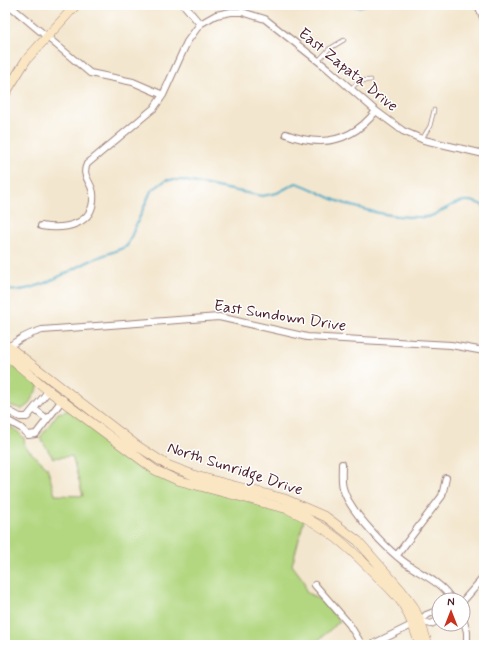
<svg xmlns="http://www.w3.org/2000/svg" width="489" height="650" font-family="Mynerve,sans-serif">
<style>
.green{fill:#b2d780;stroke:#7e7b56}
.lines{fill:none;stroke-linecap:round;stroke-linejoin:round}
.stream{stroke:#45a8c5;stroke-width:2}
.lane-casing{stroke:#9e827c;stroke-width:4.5}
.street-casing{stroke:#9e827c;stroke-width:8}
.secondary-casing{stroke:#9e827c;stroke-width:10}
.lane{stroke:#fff;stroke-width:3}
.street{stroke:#fff;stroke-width:6}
.secondary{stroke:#fbe6c4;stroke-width:9}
.labels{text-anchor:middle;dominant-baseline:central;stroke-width:3;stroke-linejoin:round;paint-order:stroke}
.street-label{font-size:16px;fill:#4a1f2b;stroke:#fff}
</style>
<rect width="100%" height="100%" fill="#fff"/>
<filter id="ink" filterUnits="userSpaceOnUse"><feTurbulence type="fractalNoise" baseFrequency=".025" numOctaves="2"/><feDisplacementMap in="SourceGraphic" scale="8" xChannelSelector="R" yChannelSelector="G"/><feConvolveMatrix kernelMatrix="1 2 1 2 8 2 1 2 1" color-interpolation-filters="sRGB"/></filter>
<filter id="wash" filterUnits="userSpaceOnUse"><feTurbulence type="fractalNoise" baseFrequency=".012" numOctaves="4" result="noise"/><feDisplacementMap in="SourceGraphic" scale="16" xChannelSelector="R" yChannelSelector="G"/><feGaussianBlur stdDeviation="0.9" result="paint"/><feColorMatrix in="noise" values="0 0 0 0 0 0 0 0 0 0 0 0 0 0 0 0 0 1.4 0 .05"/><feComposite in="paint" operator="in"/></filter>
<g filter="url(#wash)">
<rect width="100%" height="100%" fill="#f3e6ce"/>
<path class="green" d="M 5,360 L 39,386 L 28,405 L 22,409 L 5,404 Z
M 69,408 L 139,464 L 160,476 L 280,510 L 304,520 L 292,565 L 304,581 L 306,592 L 320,600 L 340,621 L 313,645 L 5,645 L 5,424 L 16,430 L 24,438 L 25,447 L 47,467 L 55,495 L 83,496 L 72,456 L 53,458 L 40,438 L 58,413 L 67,411 Z"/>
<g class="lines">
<path class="stream" d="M 351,5 L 358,7 L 365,5
M 471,5 L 484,7
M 5,290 C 34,294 64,273 90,261 C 102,255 115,252 127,246 L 151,191 L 166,180 L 181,180 L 262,196 L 277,193 L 296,183 C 311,187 322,195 335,200 C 359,209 390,217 416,217 C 420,217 426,218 431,216 C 451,208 461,193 484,206"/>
</g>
</g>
<g filter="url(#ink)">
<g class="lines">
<defs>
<path id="lane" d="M 318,61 L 329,49 L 344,40
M 351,89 L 359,81 L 371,80
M 422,139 L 430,126 L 434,110"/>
<path id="street" d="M 9,5 L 90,73 L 133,82 L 163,95
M 184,5 L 200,24
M 478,5 L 484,20
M 286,134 C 322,148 352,142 376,111
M 41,226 C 65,230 96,225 93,193 C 91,181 81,176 87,164 L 154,108 L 163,95 L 187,42 L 200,24 L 216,15 L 231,12 L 242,12 L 265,19 L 327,68 L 376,111 L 403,131 L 424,140 L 484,154
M 7,349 C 17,339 28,334 42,330 L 219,317 L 307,337 L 451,345 L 484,351
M 5,409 L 20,417 L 27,417 L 50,389
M 34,409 L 47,419
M 5,419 L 21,428 L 28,435 L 36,434 L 63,399
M 342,464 C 342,472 341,481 343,488 C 348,510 391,554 410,566 C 426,577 442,583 452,600
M 397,555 L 442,496 L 446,478
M 315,585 L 349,624 L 362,645
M 463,601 L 484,577
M 463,618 L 467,632 L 467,645
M 420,621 L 431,624 L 439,620
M 371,645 L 420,621 L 426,615 L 439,610"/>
<path id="secondary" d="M 5,94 L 26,60 L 76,5
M 5,344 L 136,445 L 167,465 L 196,476 L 285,499 L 326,517 L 358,541 L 401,590 L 413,606 L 420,621 L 428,645
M 5,354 L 49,391 L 155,470 L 177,480 L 288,509 C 327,526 350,548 379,578 C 387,586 396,594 402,603 C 410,615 415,631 420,645"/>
</defs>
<use href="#lane" class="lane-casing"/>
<use href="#street" class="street-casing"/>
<use href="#secondary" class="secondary-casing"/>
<use href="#lane" class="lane"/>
<use href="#street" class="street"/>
<use href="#secondary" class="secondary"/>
</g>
</g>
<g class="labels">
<g class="street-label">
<text transform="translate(348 70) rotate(39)">East Zapata Drive</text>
<text transform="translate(280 316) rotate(9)">East Sundown Drive</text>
<text transform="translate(235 469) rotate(18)">North Sunridge Drive</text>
</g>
</g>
<rect width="489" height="650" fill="none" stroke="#fff" stroke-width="20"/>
<g transform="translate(451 612)"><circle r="19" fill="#ffffff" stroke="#b7a5aa"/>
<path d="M0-3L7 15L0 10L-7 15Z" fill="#c8321e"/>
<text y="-6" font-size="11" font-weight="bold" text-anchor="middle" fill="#4a1f2b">N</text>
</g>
</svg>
